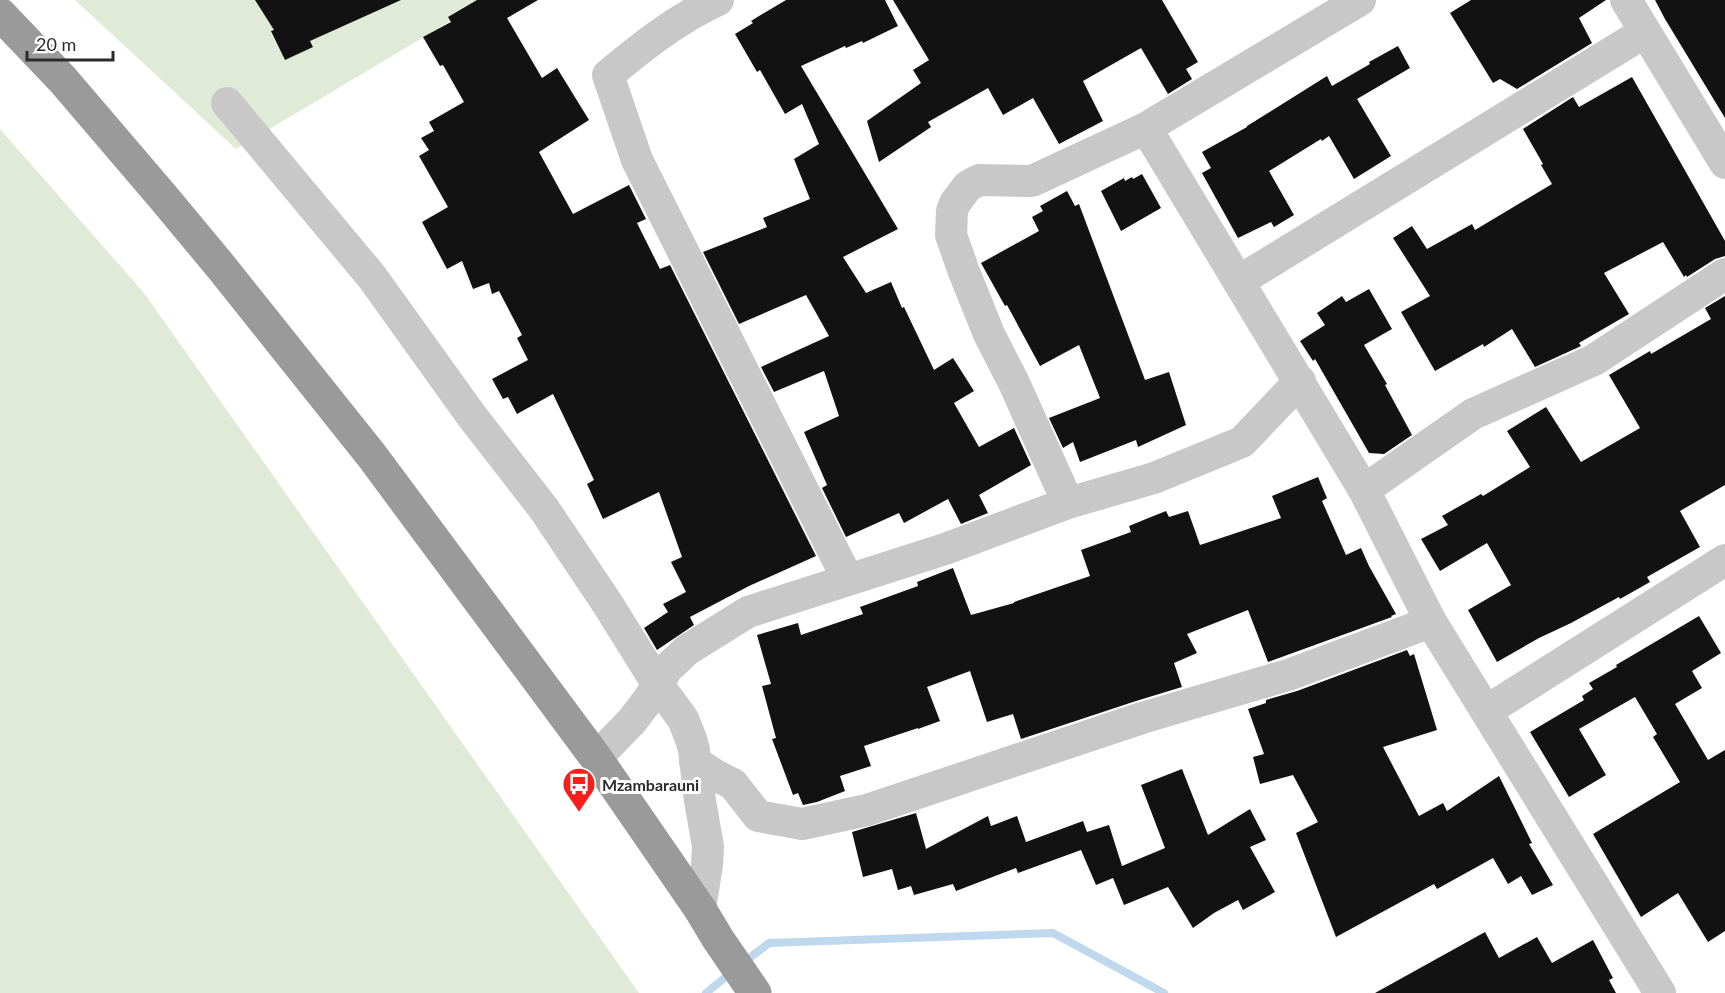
<svg xmlns="http://www.w3.org/2000/svg" width="1725" height="993" font-family="Lato,sans-serif">
<style>
.green{fill:#e0ebd7}
.lines{fill:none;stroke-linecap:round;stroke-linejoin:round}
.stream{stroke:#c0d8ed;stroke-width:8}
.building{fill:#121212}
.minor{stroke:#c8c8c8;stroke-width:32}
.trunk{stroke:#9a9a9a;stroke-width:33}
.labels{text-anchor:middle;dominant-baseline:central;stroke-width:6;stroke-linejoin:round;paint-order:stroke}
.poi-label{font-size:16px;font-weight:bold;fill:#2b2b2b;stroke:#fff;text-anchor:start}
</style>
<rect width="100%" height="100%" fill="#fff"/>
<path class="green" d="M75,0H486L236,149Z
M0,129L144,293L639,993H0Z"/>
<g class="lines">
<path class="stream" d="M743,963L769,943L1053,933L1164,993
M706,993L733,971"/>
</g>
<path class="building" d="M255,0H401L310,41L313,47L285,60L271,31L274,30Z
M477,0H538L507,18L542,78L557,68L589,120L539,152L573,214L629,185L646,219L637,223L660,269L670,265L816,556L749,586L690,617L694,625L657,650L644,628L668,612L663,604L686,592L671,562L682,557L659,492L603,519L587,484L594,480L553,394L517,414L508,397L503,399L492,379L528,360L517,338L522,335L499,291L492,294L489,283L473,289L462,261L447,269L422,222L448,207L419,156L429,150L421,138L434,131L429,122L464,102L443,65L440,66L423,37L451,22L448,17Z
M786,0H885L898,26L863,43L862,41L846,48L845,46L801,66L898,229L843,257L866,293L891,282L902,308L904,307L934,370L953,358L974,391L954,403L979,447L1014,428L1031,465L979,495L988,513L961,524L948,499L904,523L899,513L846,537L822,488L827,485L804,432L839,416L824,371L774,392L761,367L829,336L806,295L739,324L703,252L767,227L763,218L810,199L794,159L819,144L802,104L785,114L760,70L757,72L735,34L753,23L751,21L759,16Z
M893,0H1162L1198,62L1186,69L1192,79L1168,94L1141,48L1083,81L1103,121L1059,144L1033,98L1003,115L988,88L928,122L931,127L879,162L867,121L921,83L913,70L929,60Z
M1471,0H1606L1579,18L1592,43L1517,89L1500,79L1493,83L1450,13Z
M1655,0H1725V118L1665,19Z
M1398,46L1410,68L1357,99L1391,156L1354,179L1329,136L1322,141L1321,139L1269,171L1294,215L1274,227L1271,222L1238,238L1202,173L1211,168L1202,152L1247,127V126L1327,76L1332,86L1370,64L1369,62Z
M1632,77L1725,241V256L1715,259L1687,277L1686,275L1684,277L1663,242L1604,273L1629,314L1579,343L1581,346L1579,347L1535,367L1512,329L1484,347L1483,344L1435,371L1401,312L1430,296L1393,238L1412,226L1427,249L1472,224L1475,230L1552,184L1541,165L1543,164L1523,129L1573,97L1579,107Z
M1142,174L1161,208L1121,231L1101,191L1124,178L1125,181L1132,177L1133,179Z
M1067,191L1075,206L1079,204L1145,380L1169,372L1186,425L1138,447L1136,440L1080,462L1073,442L1063,448L1049,418L1100,398L1079,345L1040,366L1007,305L1005,306L981,263L1039,231L1032,217L1043,211L1040,206Z
M1369,289L1392,329L1364,345L1387,384L1385,385L1412,435L1384,454L1369,453L1315,359L1313,361L1300,341L1325,325L1317,313L1342,296L1346,302Z
M1725,296V485L1680,511L1700,547L1647,577L1650,582L1620,599L1619,597L1571,623L1539,638L1497,662L1468,610L1511,585L1487,543L1440,571L1421,539L1448,525L1442,516L1481,494L1483,496L1530,467L1507,431L1546,407L1581,462L1640,428L1609,375L1650,351L1651,354L1711,319L1705,308Z
M1318,477L1327,498L1322,501L1346,555L1361,548L1369,566L1396,614L1391,616L1392,617L1268,662L1248,610L1187,634L1197,653L1174,663L1182,687L1136,701L1021,739L1013,714L987,722L970,671L927,687L940,721L918,729V728L864,746L871,766L840,776L845,791L817,802L803,805L798,793L793,795L772,739L776,738L762,686L771,684L757,635L798,623L801,635L863,614L860,607L918,586L917,582L953,568L971,615L1014,603V602L1090,576L1081,550L1131,532L1129,526L1146,519L1166,511L1169,517L1188,511L1200,545L1281,518L1272,496Z
M1699,616L1721,653L1692,671L1702,688L1675,704L1708,760L1725,750V931L1708,942L1678,893L1641,917L1593,834L1680,782L1653,737L1657,734L1635,697L1579,729L1606,775L1569,797L1530,732L1584,700L1582,696L1593,689L1589,683L1617,667L1616,665Z
M1407,650L1410,656L1414,654L1437,730L1383,747L1419,816L1443,803L1447,811L1499,776L1532,843L1529,844L1553,885L1532,895L1521,876L1508,884L1493,858L1437,889L1434,884L1336,937L1296,833L1318,822L1293,775L1260,784L1253,757L1264,754L1248,709L1266,703V700L1297,691Z
M1182,769L1208,835L1250,809L1266,840L1250,847L1275,892L1243,910L1238,900L1214,913L1193,928L1168,887L1124,905L1113,878L1096,885L1081,850L1018,873L1016,868L956,891L953,884L914,895L911,886L898,890L892,869L863,877L852,832L916,813L926,849L988,816L991,826L1017,816L1026,842L1083,821L1087,832L1109,825L1122,866L1165,848L1141,785Z
M1485,932L1499,958L1537,937L1552,963L1593,940L1613,978L1609,980L1616,993H1375Z"/>
<g class="lines">
<path class="minor" d="M718,0C677,19 643,46 608,75L637,160L848,580
M1626,0L1725,163
M227,103L372,277L471,415L544,509L607,603L658,685L683,719L691,739L694,750L700,801L708,846L707,865L700,909
M1146,128L1364,490L1431,622L1660,993
M1239,281L1645,32
M1364,490L1473,414L1594,360L1725,274
M1068,503L1014,383L989,334L964,272L951,235L952,211L955,203L968,186L979,180L1032,181L1146,128L1360,0
M1488,710L1725,560
M596,758L632,721L648,700L667,669L687,650L748,612L945,549L1068,503L1154,478L1242,442L1300,381
M695,762L715,775L733,784L758,816L802,824L867,810L1142,718L1291,674L1431,622"/>
<path class="trunk" d="M0,14L63,80L163,197L222,268L372,456L596,758L700,909L718,939L755,993"/>
</g>
<defs>
<g id="bus-pin" transform="scale(1.725)"><path d="M0 17L-7.5 6A9.5 9.5 0 1 1 7.5 6Z" fill="#f5201b" stroke="#fff"/><path d="M-5-6H5V4H4V6H2V4H-2V6H-4V4H-5ZM-3.5-4V0h7V-4ZM-3.5 1.2v1.5H-2V1.2ZM2 1.2v1.5H3.5V1.2Z" fill="#fff"/></g>
</defs>
<g fill-rule="evenodd">
<use href="#bus-pin" x="579" y="784"/>
</g>
<g class="labels">
<g class="poi-label">
<text x="602" y="784">Mzambarauni</text>
</g>
</g>
<path d="M27 51v9h86v-9" fill="none" stroke="#2b2b2b" stroke-width="3"/>
<text x="36" y="51" font-size="18" fill="#2b2b2b" stroke="#ffffff" stroke-width="4.5" paint-order="stroke">20 m</text>
</svg>
